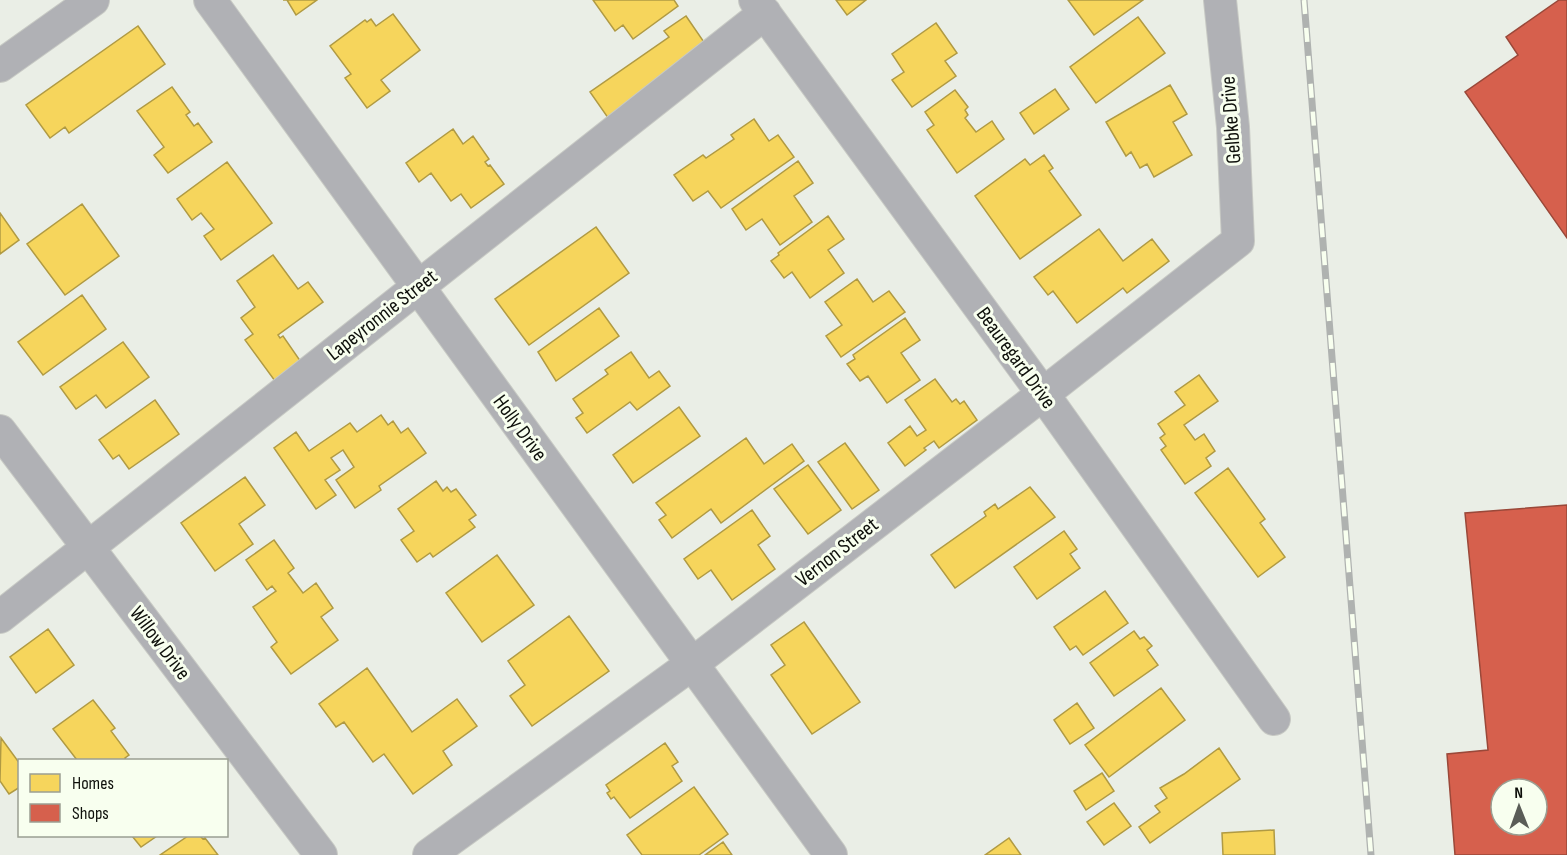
<svg xmlns="http://www.w3.org/2000/svg" width="1567" height="855" font-family="'Sofia Sans Condensed',sans-serif">
<style>
.homes{fill:#f6d55c;stroke:#b09a43;stroke-width:1.5}
.shops{fill:#d6604d;stroke:#9a4839;stroke-width:1.5;fill-rule:evenodd}
.lines{fill:none;stroke-linecap:round;stroke-linejoin:round}
.minor-casing{stroke:#c7c9c4;stroke-width:34}
.minor{stroke:#b0b1b5;stroke-width:32}
.rail-casing{stroke:#afb2b0;stroke-width:7}
.rail{stroke:#f8ffef;stroke-width:4.5;stroke-dasharray:14;stroke-linecap:butt}
.labels{text-anchor:middle;dominant-baseline:central;stroke-width:6;stroke-linejoin:round;paint-order:stroke}
.street-label{font-size:21px;fill:#0d0f0a;stroke:#f8ffef}
</style>
<rect width="100%" height="100%" fill="#eaeee6"/>
<path class="homes" d="M283,0H317L296,15L287,0Z
M593,0H674L678,6L633,39L623,25L615,31Z
M836,0H866L847,15Z
M1068,0H1143L1094,35Z
M393,14L420,50L381,80L390,91L367,108L345,78L351,74L330,46L365,20L367,22L371,19L376,26Z
M686,16L706,45L613,125L590,92L669,37L664,31Z
M1138,17L1165,53L1096,103L1070,67Z
M936,23L957,53L945,61L956,76L912,107L892,80L904,72L892,54Z
M138,26L165,64L69,133L65,127L50,138L26,105Z
M1170,85L1187,114L1173,122L1192,155L1154,177L1147,164L1140,168L1131,152L1126,156L1106,122Z
M172,87L190,112L186,115L194,126L198,123L212,142L168,173L154,155L164,147L137,111Z
M1055,89L1069,109L1034,134L1020,113Z
M955,90L968,107L965,110L968,115L965,118L976,132L992,121L1004,139L957,173L927,130L934,125L925,112Z
M754,119L769,141L778,135L794,157L721,208L708,191L693,201L674,175L703,155L706,158L734,139L731,135Z
M453,129L463,144L473,136L489,159L485,162L488,166L490,165L504,184L471,208L461,194L451,201L431,173L419,182L406,163Z
M1044,155L1053,168L1049,171L1081,215L1020,259L975,196L1025,159L1030,165Z
M798,161L813,183L794,196L812,222L780,245L762,219L746,230L732,209Z
M227,162L272,223L221,260L204,236L214,229L201,213L192,220L177,199Z
M82,204L119,256L65,295L27,244Z
M0,213L19,240L0,254Z
M828,216L844,239L828,250L844,273L810,298L792,272L784,278L771,261L779,255L778,253Z
M596,227L629,273L529,345L495,299Z
M1099,229L1123,261L1152,239L1169,261L1127,293L1123,288L1077,323L1053,291L1048,295L1034,277Z
M273,255L298,289L308,282L323,302L278,335L280,338L283,336L301,362L275,381L245,340L253,334L241,318L255,307L237,281Z
M857,279L873,302L889,291L905,312L841,357L826,336L842,325L825,302Z
M82,295L106,329L43,375L18,342Z
M599,308L619,336L556,381L538,352Z
M905,318L920,340L901,353L920,380L887,403L868,376L860,381L847,364L855,359L853,355Z
M123,342L149,377L106,408L96,395L76,409L60,387Z
M631,352L649,378L659,371L670,386L637,410L630,402L587,433L576,418L583,413L573,399L608,374L605,370Z
M1199,375L1218,401L1184,425L1195,440L1204,434L1215,451L1206,458L1211,466L1185,484L1161,450L1166,446L1160,438L1165,434L1158,424L1185,405L1175,392Z
M935,379L952,402L956,399L960,404L964,401L977,420L939,448L934,441L924,448L926,450L905,466L888,443L910,426L917,436L926,430L905,400Z
M155,400L179,434L129,469L119,455L113,459L99,440Z
M679,407L700,436L633,483L613,455Z
M381,415L388,425L393,421L401,433L408,428L426,453L379,486L381,490L355,508L336,480L354,467L343,450L331,458L340,470L325,480L336,495L316,509L274,448L296,432L309,451L350,423L357,432Z
M746,438L764,464L792,444L804,461L721,523L711,509L672,538L659,520L666,515L656,503Z
M845,443L879,490L852,509L818,462Z
M808,465L841,510L808,534L774,489Z
M1228,468L1265,519L1260,523L1285,557L1258,577L1195,493Z
M245,477L265,505L239,524L253,544L215,571L181,523Z
M436,481L443,491L447,487L451,492L456,489L476,515L469,520L475,527L433,557L430,553L417,562L401,540L414,531L398,509Z
M1030,487L1055,517L955,588L931,555L986,516L984,512L995,504L998,509Z
M752,510L770,536L758,545L775,569L732,600L711,570L698,579L684,559Z
M1064,531L1077,549L1070,554L1080,568L1037,599L1014,567Z
M274,540L294,568L288,573L303,593L316,583L333,608L321,617L338,640L291,674L271,647L277,642L253,607L276,591L272,586L267,590L246,560Z
M497,555L534,605L482,642L446,593Z
M1105,591L1128,623L1083,655L1076,646L1070,650L1054,627Z
M569,616L609,671L532,726L510,696L525,685L508,661Z
M804,622L860,702L812,734L771,675L785,665L771,645Z
M48,629L74,665L36,693L10,657Z
M1134,631L1140,639L1144,637L1152,646L1147,650L1158,665L1114,696L1090,663Z
M367,668L412,732L457,699L477,726L443,751L452,765L413,794L384,754L373,762L344,722L336,727L319,704Z
M1161,688L1185,720L1109,777L1085,745Z
M93,700L115,728L111,731L129,755L125,758L126,760H77L53,729Z
M1077,703L1094,728L1070,744L1054,720Z
M1,738L20,764V787L9,794L0,781Z
M665,743L678,762L672,766L682,781L630,818L614,797L611,799L607,793L610,791L606,785Z
M1219,748L1240,779L1150,843L1139,827L1160,812L1155,806L1167,798L1160,788L1184,774Z
M1102,773L1114,791L1086,810L1074,791Z
M694,787L728,834L699,855H642L627,835Z
M1114,803L1131,826L1104,845L1087,822Z
M1274,830L1275,855H1223L1222,833Z
M132,836H157L141,847Z
M188,836H200L203,839L205,838L218,855H160Z
M1009,838L1021,855H985Z
M723,842L732,855H705Z"/>
<path class="shops" d="M1559,0H1567V238L1465,92L1518,55L1506,37Z
M1567,505V855H1455L1447,754L1488,750L1465,513ZM1501,789H1537V825H1501Z"/>
<g class="lines">
<g class="minor-casing">
<path id="minor" d="M210,0L831,855
M755,0L1043,394L1274,719
M0,66L93,0
M0,431L321,855
M0,617L765,13
M429,855L692,664L1043,394L1238,241L1233,127L1220,0"/>
</g>
<use href="#minor" class="minor"/>
<g class="rail-casing">
<path id="rail" d="M1304,0L1371,855"/>
</g>
<use href="#rail" class="rail"/>
</g>
<g class="labels">
<g class="street-label">
<text transform="translate(1231 120) rotate(-94)">Gelbke Drive</text>
<text transform="translate(382 315) rotate(-38)">Lapeyronnie Street</text>
<text transform="translate(1016 358) rotate(54)">Beauregard Drive</text>
<text transform="translate(520 428) rotate(54)">Holly Drive</text>
<text transform="translate(837 552) rotate(-38)">Vernon Street</text>
<text transform="translate(160 643) rotate(53)">Willow Drive</text>
</g>
</g>
<rect x="18" y="759" width="210" height="78" fill="#f8ffef" stroke="#9a9f93" stroke-width="1.5"/>
<rect x="30" y="774" width="30" height="18" fill="#f6d55c" stroke="#9a9f93" stroke-width="1.5"/>
<text x="72" y="789" font-size="18" fill="#0d0f0a">Homes</text>
<rect x="30" y="804" width="30" height="18" fill="#d6604d" stroke="#9a9f93" stroke-width="1.5"/>
<text x="72" y="819" font-size="18" fill="#0d0f0a">Shops</text>
<g transform="translate(1519 807) rotate(359)"><circle r="28" fill="#f8ffef" stroke="#9a9f93" stroke-width="1.5"/>
<path d="M0-4.5L10 22L0 15L-10 22Z" fill="#5a5d57"/>
<text y="-9" font-size="16" font-weight="bold" text-anchor="middle" fill="#0d0f0a">N</text>
</g>
</svg>
